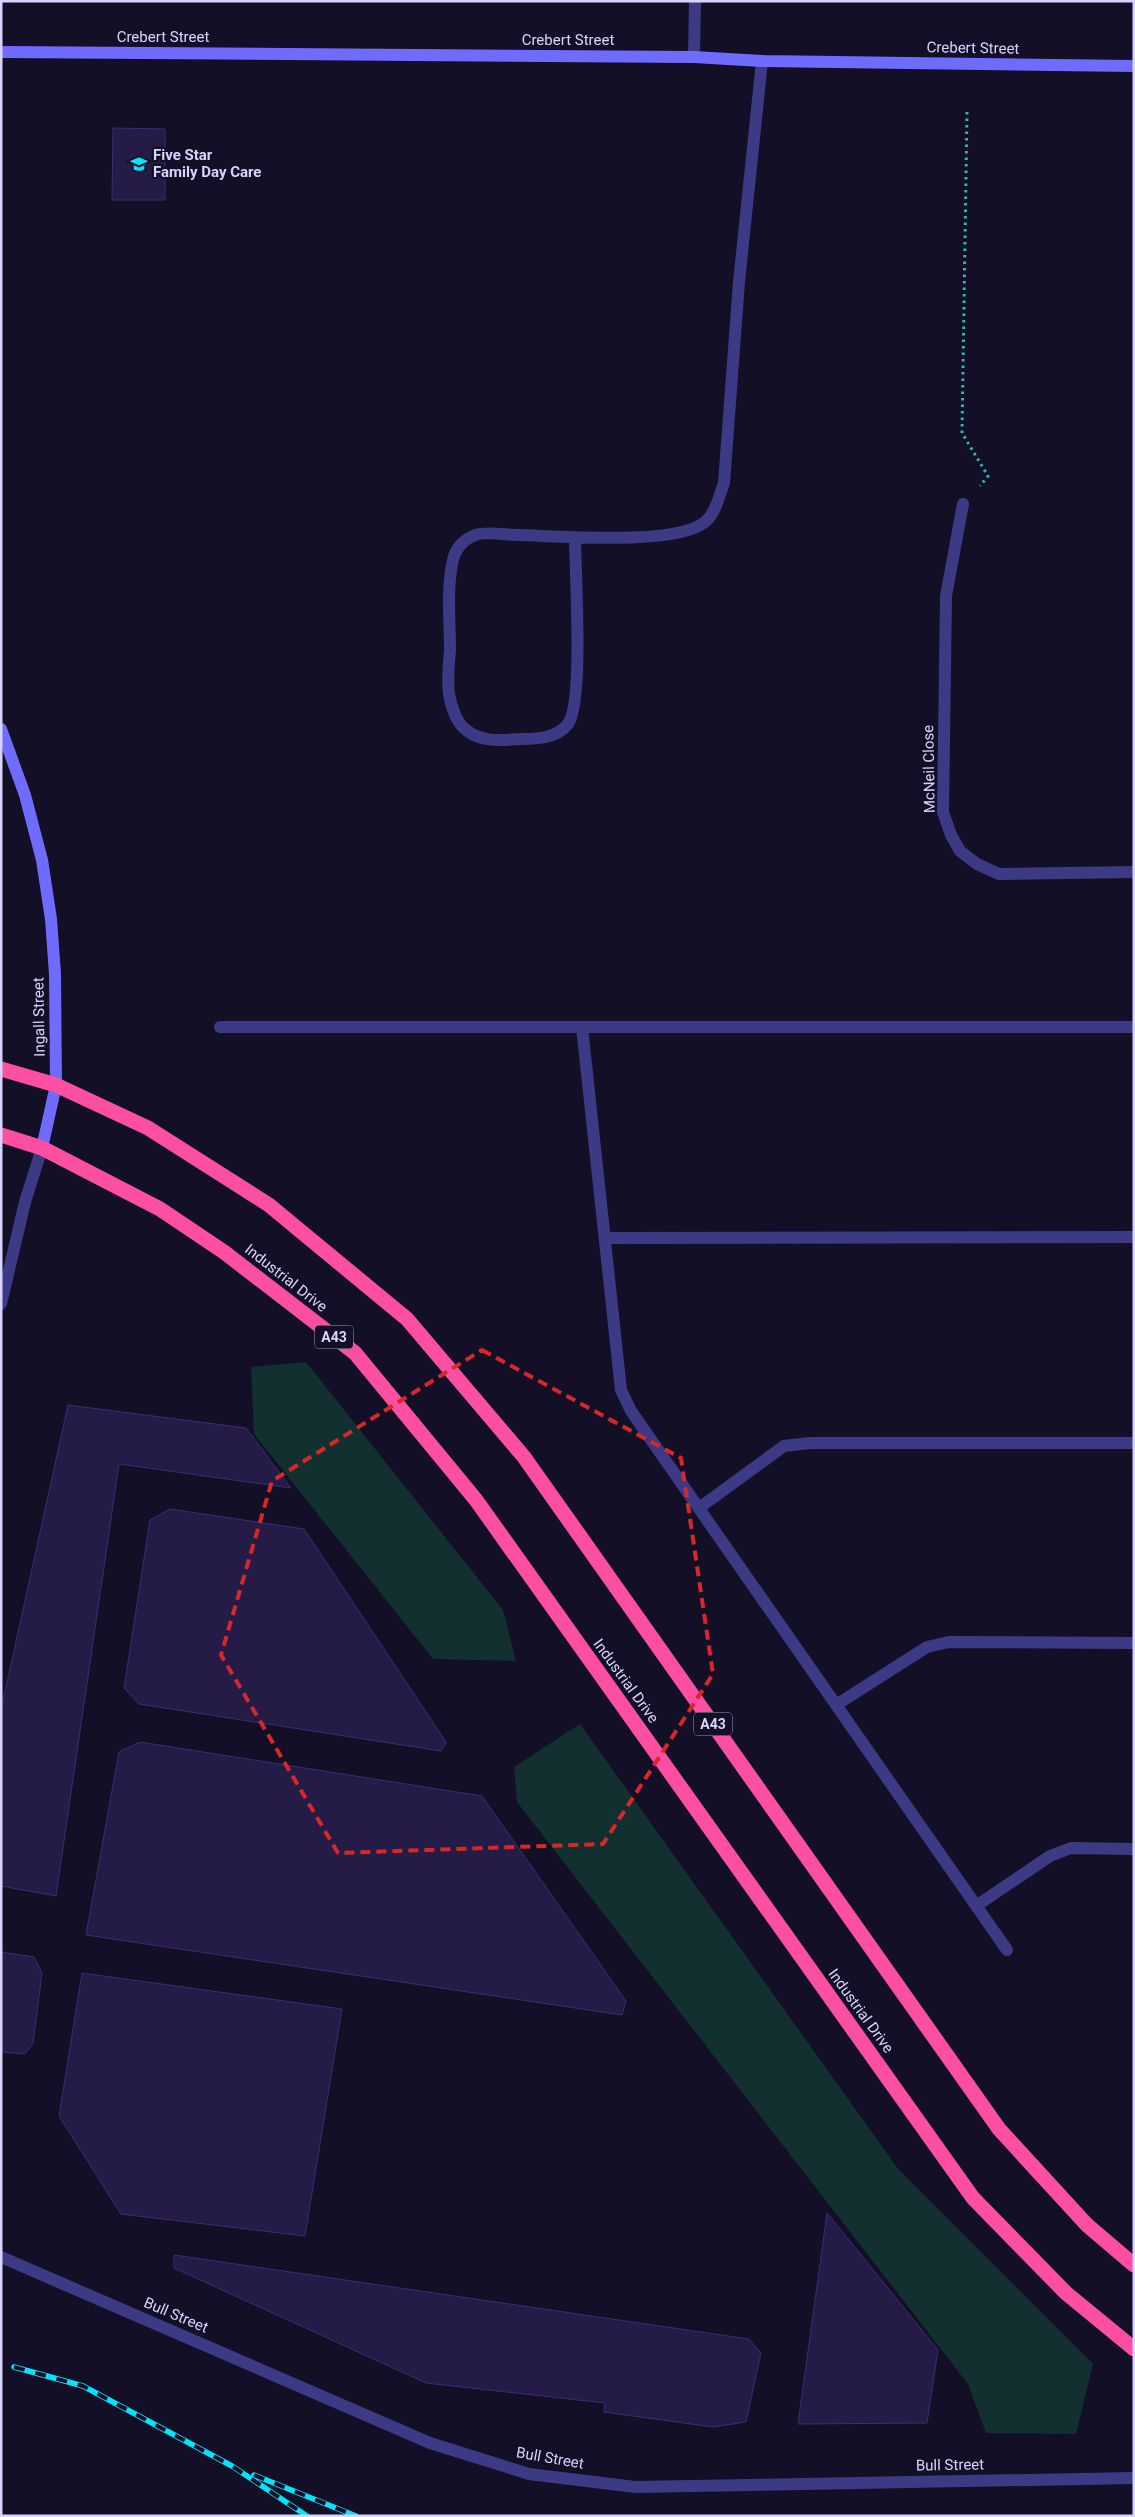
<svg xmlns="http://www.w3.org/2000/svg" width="1135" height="2517" font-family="Roboto,sans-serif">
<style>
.green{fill:#12302f}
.building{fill:#241b47;stroke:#3b2d73}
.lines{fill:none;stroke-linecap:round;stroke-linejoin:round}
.path{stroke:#2fb8b0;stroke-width:3;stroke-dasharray:2.5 4;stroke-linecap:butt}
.lane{stroke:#3d3a85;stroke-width:12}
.street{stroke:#3d3a85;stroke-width:12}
.secondary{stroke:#6f6bff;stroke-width:12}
.highway{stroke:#ff4fa3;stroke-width:15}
.rail-casing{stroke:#00e5ff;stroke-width:5.5}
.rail{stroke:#130f26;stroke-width:4;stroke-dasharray:11;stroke-linecap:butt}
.marked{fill:none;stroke:#d62828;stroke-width:4;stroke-dasharray:10 6;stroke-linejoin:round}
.labels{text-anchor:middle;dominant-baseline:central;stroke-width:4.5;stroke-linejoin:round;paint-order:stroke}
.shield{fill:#130f26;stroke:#9e99be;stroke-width:1}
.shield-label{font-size:14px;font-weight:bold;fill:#d9d4ff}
.street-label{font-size:15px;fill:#d9d4ff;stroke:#130f26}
.poi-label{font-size:15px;font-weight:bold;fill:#d9d4ff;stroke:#130f26;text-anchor:start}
</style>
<rect width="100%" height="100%" fill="#130f26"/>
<path class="green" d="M306,1362L503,1610L516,1661L433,1659L254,1434L251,1367Z
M580,1724L899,2170L1093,2364L1076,2434L986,2433L968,2384L517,1802L514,1767Z"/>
<path class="building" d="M113,128L165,129V200H112Z
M68,1405L246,1428L291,1488L119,1464L56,1896L1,1886V1710Z
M170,1509L304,1529L446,1742L441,1751L139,1704L124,1688L150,1520Z
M140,1742L482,1796L626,2001L622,2015L86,1935L119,1752Z
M1,1952L34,1957L42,1973L33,2043L25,2054L1,2052Z
M82,1973L342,2009L305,2236L121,2214L59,2116Z
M827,2213L938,2350L927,2423L798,2424Z
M174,2255L749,2339L761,2353L746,2422L713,2427L604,2412L605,2403L426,2383L174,2268Z"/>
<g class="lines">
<path class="path" d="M967,112L962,433L988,476L980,486"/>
<path class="lane" d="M575,537C575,570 584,703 568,724C557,738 538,739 521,739C503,740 480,743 465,729C456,722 451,705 449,694C447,680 449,664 450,650C450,620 446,585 454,556C458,545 465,539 475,535C487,531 506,535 519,535C558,536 676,546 705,522C716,513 719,496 724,483L739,282L762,61
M220,1027H1134
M582,1027L621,1390L631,1411L1007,1950
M605,1238L1134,1237
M699,1508L784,1446L810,1443H1134
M836,1705L927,1647L949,1642L1134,1643
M976,1906L1050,1856L1071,1848L1134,1849"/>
<path class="street" d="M694,57L695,1
M963,504L946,596L943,812L951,835L960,851L977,864L999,874L1134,872
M1,1304L25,1202L42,1148
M1,2257L430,2443L529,2474L635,2487L1134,2478"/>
<path class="secondary" d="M1,52L694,57L762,61L1134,66
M1,729L25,795L42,860L51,919L55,974L56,1085L42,1148"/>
<path class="highway" d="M1,1069L56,1085L148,1128L269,1205L407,1319L524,1457L999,2129L1087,2225L1134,2265
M1,1135L42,1148L160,1209L224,1252L355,1353L476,1500L973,2198L1066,2293L1134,2349"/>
<g class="rail-casing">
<path id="rail" d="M14,2367L83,2386L232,2466L307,2516
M254,2475L356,2516"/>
</g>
<use href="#rail" class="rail"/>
</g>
<path class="marked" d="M482,1350L681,1458L713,1674L603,1844L338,1853L221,1655L272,1481Z"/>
<defs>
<g id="school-bare" transform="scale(1.35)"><path d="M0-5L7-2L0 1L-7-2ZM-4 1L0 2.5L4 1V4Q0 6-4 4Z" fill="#00e5ff" stroke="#130f26" stroke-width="2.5" paint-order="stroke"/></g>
</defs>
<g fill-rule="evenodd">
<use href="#school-bare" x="139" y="164"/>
</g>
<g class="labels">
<g class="shield">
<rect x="315" y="1325.5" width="38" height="23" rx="4"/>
<rect x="694" y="1712.5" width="38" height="23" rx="4"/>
</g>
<g class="shield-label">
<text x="334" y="1337">A43</text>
<text x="713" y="1724">A43</text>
</g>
<g class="street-label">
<text x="163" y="37">Crebert Street</text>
<text x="568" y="40">Crebert Street</text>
<text transform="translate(973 48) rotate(1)">Crebert Street</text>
<text transform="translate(929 769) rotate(-91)">McNeil Close</text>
<text transform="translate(39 1017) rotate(-91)">Ingall Street</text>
<text transform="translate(286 1278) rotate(38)">Industrial Drive</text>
<text transform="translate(626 1681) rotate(54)">Industrial Drive</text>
<text transform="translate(861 2011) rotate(54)">Industrial Drive</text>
<text transform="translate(176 2315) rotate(23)">Bull Street</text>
<text transform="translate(550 2458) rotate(10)">Bull Street</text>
<text transform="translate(950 2465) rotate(-1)">Bull Street</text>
</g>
<g class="poi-label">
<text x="153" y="155">Five Star<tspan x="153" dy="17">Family Day Care</tspan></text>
</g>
</g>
<rect width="1135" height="2517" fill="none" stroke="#d9d4ff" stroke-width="5"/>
</svg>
